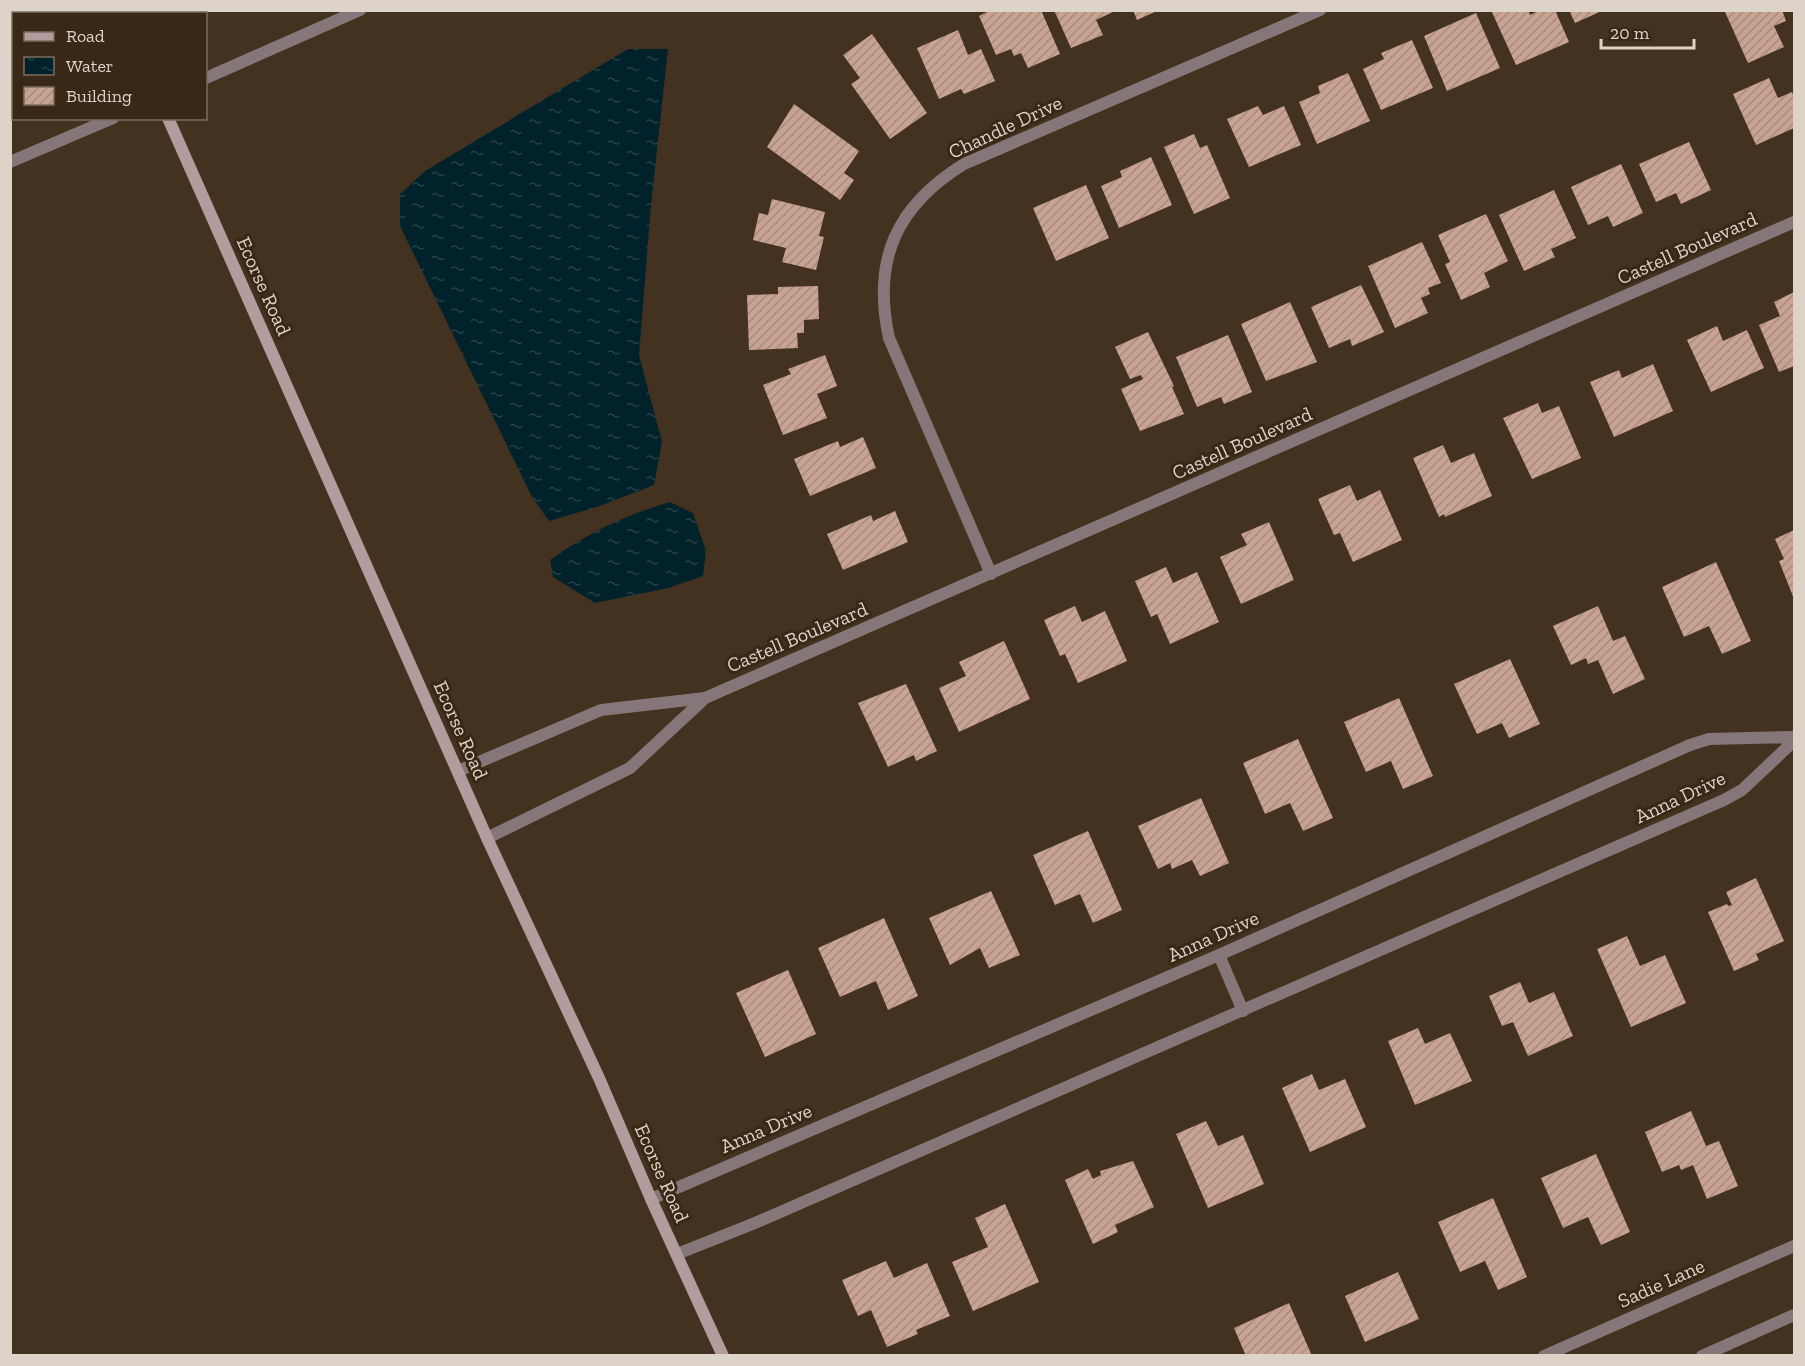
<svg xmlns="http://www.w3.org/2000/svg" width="1805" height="1366" font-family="'Zilla Slab',serif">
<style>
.water{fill:url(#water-ripples)}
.building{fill:url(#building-hatch)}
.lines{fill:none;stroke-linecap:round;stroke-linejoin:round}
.service{stroke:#857779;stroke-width:12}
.minor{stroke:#857779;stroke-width:12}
.secondary{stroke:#b29c9e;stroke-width:12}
.labels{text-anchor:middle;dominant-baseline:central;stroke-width:6;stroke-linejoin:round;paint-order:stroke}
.street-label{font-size:20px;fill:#ded3c8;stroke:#392815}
</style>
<defs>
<pattern id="water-ripples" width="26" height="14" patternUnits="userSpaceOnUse" patternTransform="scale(1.5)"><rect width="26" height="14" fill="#01222b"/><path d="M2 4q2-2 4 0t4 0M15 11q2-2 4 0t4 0" fill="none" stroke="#264148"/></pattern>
<pattern id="building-hatch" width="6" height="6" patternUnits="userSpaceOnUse" patternTransform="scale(1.5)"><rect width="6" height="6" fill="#c9a392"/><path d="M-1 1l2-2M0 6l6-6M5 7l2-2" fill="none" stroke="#a88a7c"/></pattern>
</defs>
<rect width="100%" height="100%" fill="#43321f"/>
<path class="water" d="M628,49H668L651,205L639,355L662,442L654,485L597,507L549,521L532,497L400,226V194L425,171Z
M670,502L693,513L706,551L703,576L668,588L595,603L553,577L550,560C587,533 626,515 670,502Z"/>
<path class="building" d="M991,10H1041L1060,54L1028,68L1021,53L1014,56L1011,49L996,55L979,16Z
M1054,10H1117L1096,20L1103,35L1071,48Z
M1133,10H1159L1137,20Z
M1491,10H1528L1530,15L1540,10H1555L1569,42L1516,65Z
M1569,10H1604L1575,23Z
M1728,10H1782L1786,21L1774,26L1784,47L1748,63L1725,12Z
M1476,13L1500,68L1447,91L1424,36Z
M958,30L968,55L981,49L995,81L964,94L961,89L939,99L917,48Z
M872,34L927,113L890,139L851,84L860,78L843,55Z
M1412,40L1433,88L1381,110L1363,69L1384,59L1381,53Z
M1348,73L1370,121L1317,144L1299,102L1320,93L1318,86Z
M1769,78L1778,98L1792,92L1794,98V128L1756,145L1733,94Z
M794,104L859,151L844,173L854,180L840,200L767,147Z
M1258,106L1263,115L1284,106L1301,145L1249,167L1227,119Z
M1194,134L1200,148L1207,145L1230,198L1194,214L1164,147Z
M1689,142L1711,190L1681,204L1676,193L1656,202L1639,164Z
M1151,157L1172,205L1119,228L1101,186L1122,177L1120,171Z
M1621,164L1643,213L1613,227L1608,216L1588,225L1571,187Z
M1086,185L1109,238L1056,261L1033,208Z
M1554,190L1576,238L1551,249L1555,257L1524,271L1499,215Z
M772,199L825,212L819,236L824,237L816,270L782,262L786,248L753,240L759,213L768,215Z
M1486,214L1508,261L1484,273L1490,287L1461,300L1445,264L1450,262L1438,235Z
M1422,242L1441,283L1428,288L1430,294L1421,298L1428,313L1395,328L1368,266Z
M1361,285L1384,332L1352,346L1350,339L1329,348L1311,307Z
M818,286L819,319L804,320V333H797L798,348L749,350L747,295L778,294V287Z
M1794,292V366L1779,372L1759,325L1780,316L1774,302Z
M1290,302L1317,362L1266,381L1241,324Z
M1717,326L1723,341L1747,330L1764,368L1711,392L1687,340Z
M1148,332L1174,386L1172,387L1184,414L1140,431L1121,389L1143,379L1141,375L1130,379L1115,347Z
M1228,335L1252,392L1224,404L1221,397L1197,407L1176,357Z
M825,355L837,386L817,394L827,418L783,435L763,385L791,374L788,369Z
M1653,364L1673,411L1614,437L1590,382L1619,370L1622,378Z
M1538,403L1542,413L1559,406L1581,458L1532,479L1503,418Z
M863,437L876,468L810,496L794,459L838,441L840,447Z
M1443,445L1451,463L1474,453L1492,496L1445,517L1444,514L1439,517L1413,458Z
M1350,485L1357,501L1380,490L1402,540L1353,562L1340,533L1334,535L1318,499Z
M895,511L908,542L843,570L827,534L871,515L873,521Z
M1269,522L1294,580L1241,604L1220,557L1247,545L1241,534Z
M1794,530V599L1779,561L1784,559L1775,539Z
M1716,562L1751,641L1722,654L1709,626L1684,637L1662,587Z
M1166,567L1173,583L1197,572L1219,622L1170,644L1157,614L1151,617L1135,581Z
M1075,606L1082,622L1105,611L1127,661L1078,683L1065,654L1060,656L1044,620Z
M1598,606L1613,641L1625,636L1645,679L1613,694L1598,660L1588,664L1586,658L1571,665L1553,626Z
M1004,641L1030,699L959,732L939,688L966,676L959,662Z
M1510,659L1540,724L1509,738L1502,723L1477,734L1454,684Z
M906,684L937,751L916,761L914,755L888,767L858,703Z
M1399,698L1433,776L1403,789L1391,761L1366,772L1344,722Z
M1298,739L1333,818L1303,831L1290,803L1265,814L1243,763Z
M1201,798L1229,863L1200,876L1192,860L1172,869L1170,863L1158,869L1138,826Z
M1088,831L1122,910L1093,923L1080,894L1055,905L1033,855Z
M1756,878L1784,941L1756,954L1759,960L1734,971L1708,912L1727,904L1728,906L1732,905L1726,892Z
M991,891L1020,955L989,968L980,948L950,965L929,918Z
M884,918L918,996L888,1010L876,981L840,997L818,948Z
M1627,936L1640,966L1665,955L1686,1003L1631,1027L1597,949Z
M788,970L816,1034L765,1057L736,993Z
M1520,982L1529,1003L1554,992L1573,1036L1528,1056L1513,1022L1502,1026L1489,996Z
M1418,1028L1425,1044L1450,1033L1472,1081L1415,1105L1388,1041Z
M1312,1074L1319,1090L1345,1079L1366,1127L1310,1152L1282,1088Z
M1691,1111L1706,1146L1719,1141L1738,1186L1707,1199L1693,1165L1681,1170L1679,1165L1662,1172L1645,1132Z
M1206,1121L1218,1146L1243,1135L1264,1184L1208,1208L1176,1134Z
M1596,1154L1630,1232L1601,1245L1588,1217L1563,1228L1541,1178Z
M1133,1161L1154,1207L1115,1225L1118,1232L1093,1244L1065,1180L1088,1169L1093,1179L1101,1175L1100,1171Z
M1493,1198L1527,1277L1498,1290L1485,1261L1460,1272L1438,1222Z
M1005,1204L1039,1282L973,1311L952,1262L988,1247L975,1218Z
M886,1261L894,1278L927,1263L950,1316L916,1330L918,1334L887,1347L871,1310L858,1316L842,1280Z
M1398,1272L1419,1319L1365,1342L1345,1296Z
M1289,1303L1312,1356H1246L1234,1328Z"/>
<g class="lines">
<path class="service" d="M1219,955L1243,1011"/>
<path class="minor" d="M206,78L360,10
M10,162L113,118
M991,574L889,338C872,260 896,206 964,164L1320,10
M458,771L601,710L705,698L1794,222
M487,838L630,768L705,698
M651,1199L1219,955L1690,745L1709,739L1794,737
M677,1254L755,1223L1724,800L1742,790L1794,741
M1544,1356L1794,1246
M1702,1356L1794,1315"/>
<path class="secondary" d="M120,10L121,14
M168,118L487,838L599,1078L651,1199L723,1356"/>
</g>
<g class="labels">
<g class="street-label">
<text transform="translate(1005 127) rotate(-25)">Chandle Drive</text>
<text transform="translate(1687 248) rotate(-24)">Castell Boulevard</text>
<text transform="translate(264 286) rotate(66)">Ecorse Road</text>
<text transform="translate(1242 443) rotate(-24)">Castell Boulevard</text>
<text transform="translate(797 637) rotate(-23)">Castell Boulevard</text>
<text transform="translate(461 730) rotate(66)">Ecorse Road</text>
<text transform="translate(1680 797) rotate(-25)">Anna Drive</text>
<text transform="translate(1213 936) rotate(-24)">Anna Drive</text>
<text transform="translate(766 1128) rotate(-23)">Anna Drive</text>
<text transform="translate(662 1173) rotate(66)">Ecorse Road</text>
<text transform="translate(1661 1283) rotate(-24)">Sadie Lane</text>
</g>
</g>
<rect width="1805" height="1366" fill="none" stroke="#ded3c8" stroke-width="24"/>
<rect x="12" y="12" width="195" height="108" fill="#392815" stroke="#7b6c5d" stroke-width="1.5"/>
<rect x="24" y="32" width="30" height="9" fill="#b29c9e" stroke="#7b6c5d" stroke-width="1.5"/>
<text x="66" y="42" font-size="18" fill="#ded3c8">Road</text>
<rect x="24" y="57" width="30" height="18" fill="url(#water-ripples)" stroke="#7b6c5d" stroke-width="1.5"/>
<text x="66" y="72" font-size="18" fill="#ded3c8">Water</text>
<rect x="24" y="87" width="30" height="18" fill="url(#building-hatch)" stroke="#7b6c5d" stroke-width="1.5"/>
<text x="66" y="102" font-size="18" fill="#ded3c8">Building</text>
<path d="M1601 39v9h93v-9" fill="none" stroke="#ded3c8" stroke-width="3"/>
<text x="1610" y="39" font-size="18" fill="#ded3c8" stroke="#392815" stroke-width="4.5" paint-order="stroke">20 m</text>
</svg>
